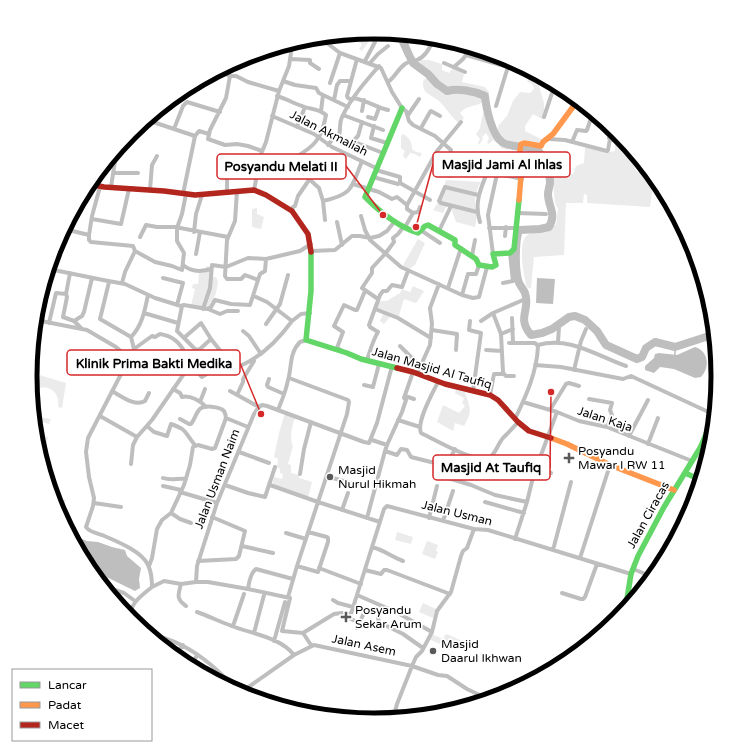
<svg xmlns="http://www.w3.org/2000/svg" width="749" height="753" font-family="'Varela Round',sans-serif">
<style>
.green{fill:#ebebeb}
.water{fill:#bebebe}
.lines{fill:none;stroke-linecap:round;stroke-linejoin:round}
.stream{stroke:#bebebe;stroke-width:1.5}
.river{stroke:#bebebe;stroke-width:8}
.street{stroke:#bebebe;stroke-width:4}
.fast{stroke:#63d668;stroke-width:5.5}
.slow{stroke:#ff974d;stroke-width:5.5}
.jam{stroke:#b3261e;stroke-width:5.5}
.poi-dot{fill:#595959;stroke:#fff;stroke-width:1.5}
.labels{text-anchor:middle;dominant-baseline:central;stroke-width:3.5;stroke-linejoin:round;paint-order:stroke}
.street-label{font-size:12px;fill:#000;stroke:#fff}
.poi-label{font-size:12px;fill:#000;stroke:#fff;text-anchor:start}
.rim{fill:none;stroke:#000;stroke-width:5}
.leader{fill:none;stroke:#d62828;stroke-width:1.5}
.callout-dot{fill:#d62828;stroke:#fff;stroke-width:1.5}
.callout{fill:#fff;stroke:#d62828;stroke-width:1.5}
.callout-label{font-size:13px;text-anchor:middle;font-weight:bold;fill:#000}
</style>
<rect width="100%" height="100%" fill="#fff"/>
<path class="green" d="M363,33V34L370,40L362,51L359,49L362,44L343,35Z
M422,60H429L442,64V70L449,73L453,68L464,74L462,82L485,87L489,92V94L487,97C477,86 460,92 448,89C439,87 436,77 429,72C426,69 422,68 419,65V62Z
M529,78L537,79L544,103V111L542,119L533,114L525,126V131L543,140L541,148L523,140L517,143L503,139L500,135L498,130V126L507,116L513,101L520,92L530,93L534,89L533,85L527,81Z
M425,79H428C434,83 435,90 442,92C453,96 480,88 484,102C474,107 467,105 460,113L464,118L459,123C451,117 447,109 440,102C436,98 431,96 427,93C423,90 423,85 423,81Z
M486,112C491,126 492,142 509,146L508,150L501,148L499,144L493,140L489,144L487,143L489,138L486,133L482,137L483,139L479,145L478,143L480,139L476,134L480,128L483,113Z
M403,134C409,137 412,142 412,149L416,152L422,153L420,157L415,154L410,153L406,159L403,156L405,151L401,148V136Z
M615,143L633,151L636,154L634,167L637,172H650L660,184L653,186L650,207L587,203V195L584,194L583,203H566L564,255L534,257L531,288H529L527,287C524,277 516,240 529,234C535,232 544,232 551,230L556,224L558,209L555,203L553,183L549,165V162C558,158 558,167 560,174H573L576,166L584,163L585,147L611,152L615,151Z
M446,180L481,182C469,202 480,209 475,227L456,222L451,208L446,207L443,213L433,210L439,201Z
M257,208V214L264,217L261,229L252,227V209Z
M418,239L425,243L415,265L409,269L403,265Z
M206,266L212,267V276L217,278V280L218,281C217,291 215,302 206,308L191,305L195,289L192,288L193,284H198L199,273H205Z
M413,286L424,291L417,302L415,303L404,299L398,319L390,317L384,324L380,321L383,314L375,310L379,301H387L400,293L402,289L410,292Z
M36,374L66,383L62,408L58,407C61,390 43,380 32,394L30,380H33Z
M456,390L465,392C470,409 473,410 464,426L455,423L453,431L437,422L443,405L459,413L465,406L462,403L464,398L455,393Z
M34,413L39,417L51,419L49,424L34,420Z
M285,413L295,418C292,426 289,438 293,446L288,464L291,465V473L299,475V478L312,482L308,498L272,486L274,477L282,479L283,474L280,473V469L277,467L278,459L274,457L279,433Z
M36,434L48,437L42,461L37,443Z
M53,497L66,500L63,510L56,508Z
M397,532L413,537L411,544L395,540Z
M427,541L438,545L436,551L438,552L435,559L422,554Z
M423,603L436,609L433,618L419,612Z
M432,634L443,639L445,635L447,634L464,642L469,641L467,648L453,643L449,648L429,639Z"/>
<path class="water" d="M537,278L555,279L553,304L536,303Z
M695,347C709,351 710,368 701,377L695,378L674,369L660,367L654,373L645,370V366L654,358L655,354L659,353L677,355Z
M73,533L77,537L87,541L98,542L112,547L125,550L127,556L141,568L139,579L140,588L135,591L90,569L70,534Z"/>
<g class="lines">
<path class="stream" d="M675,355V347"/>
<path class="river" d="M400,35L409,55L413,63L428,74L437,84L447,91C459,88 474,91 485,96C486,108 492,135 502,142C507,146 516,146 523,147C528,148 536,148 540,153C545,157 550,176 550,182C550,186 548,190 548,194C548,207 557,213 549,227L540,229L519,230C515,241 515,268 518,280C519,285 523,288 525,293C531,310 516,317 531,335L542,333L552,329L569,317L575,316L585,320L597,331L606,345L637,359L642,357L646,348L655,342L675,347L715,334"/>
<path class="street" d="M319,37L340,53L381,68L392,92L402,108L406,111L409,121L413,125L435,136L451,150L450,155L460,161L469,164C479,150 485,153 500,156C506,157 512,158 518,162
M450,41L457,43
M294,43L303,40
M466,55L508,67L557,85
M466,55V46
M489,55L490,53
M290,59L310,60V63L319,69
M365,61L375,42L370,32
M370,63L378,54L388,46
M444,63L465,72
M454,67L463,59L466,55
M223,69L224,73L230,76H236L248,82L279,91
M230,76L226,98L210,130L208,139L225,145L237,144L248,146L262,151
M283,81L295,85L316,88L319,93L348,107
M388,82C395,77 398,69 405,64C409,61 413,61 417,60C425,57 431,46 434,38
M330,83L340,53
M277,96C287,99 293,103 302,106C311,110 318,108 326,115C323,130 320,140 308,149C304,152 300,154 297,157L308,178L319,188L323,201L325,220
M353,98C366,100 376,107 388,110
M334,100L337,85L340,81H350
M352,100L348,98L347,96L357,59
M496,106L510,60
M321,111L323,95
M362,111L364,100
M343,115L383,130
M408,115L419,99
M272,116L314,134L332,147L376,168
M368,117L375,119L379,108
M544,117L555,84
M148,119L153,122L195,136L183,194
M374,126L371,138L387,143
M297,127L305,107
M421,128L430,112L431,111L440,116
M174,129L183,106L187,102L220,112
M195,136L199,131L209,134
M338,137L350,144L358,136L362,122
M609,138L632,149
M549,139L565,140L607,151L608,150L612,128
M352,141L383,153
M572,142L577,130L586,131L587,130L593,112
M328,145L334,137H338C342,130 338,125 342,117C351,98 365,82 379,66
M498,155L494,173L522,179
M469,164L487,173C480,190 474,204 480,222
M227,169V192
M376,170L400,177V183
M114,173H138
M450,176L457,159
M373,177L398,184L400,183L430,200
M353,184L379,192L392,199L397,197L407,205
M111,187L115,161L119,150
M150,190L152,165L157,156
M254,190L256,180L259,159L266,142L279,91L289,66L291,53V44
M237,191L235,221L227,240L225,276L227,279H241L245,275L258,280
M323,201C353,194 351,189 362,161
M292,211L293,207L295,206L298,196L309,180
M477,212L441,203L439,201L445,187L478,195
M413,213L407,209V205L437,151L461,122
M413,213L418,212L420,207
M517,213L546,214
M361,216L365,230L370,240L401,267L462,295L473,298L479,297L487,267
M92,219L121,224L129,189
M337,222L342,245
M405,227L413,213
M489,228H516
M64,229L89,235L92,216L100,187
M422,231L440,243
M439,231L451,206
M194,232L196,214L202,195
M89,235V240L91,242L133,246L135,251L125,272L122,283
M505,236L506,227
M140,237L146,225L157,227H175L228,237
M135,251L155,262L172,266L182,270L184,253L177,241V228L182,214L186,194
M311,251L335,250L352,236H360L370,238L379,236L387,231L395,221
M54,253L58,251L65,230
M196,254L200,232
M493,254L488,215L497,174
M472,256L475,240
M183,265C191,272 201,272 211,269
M49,269L103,280L125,284L155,298L181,306L184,305L207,309L211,307L215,300L231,304L250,305L260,274L265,271L266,259
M70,273L66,294L67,297L63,317L74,321L81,328
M163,278L183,283L177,305
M109,282L100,319L131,337L134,349L88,438L86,452L89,477L94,498L93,506L86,527C89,532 96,533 102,535C116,541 142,551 148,565C151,571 152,580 152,587C141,596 128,604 131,620
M503,283L513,281L510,253
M448,288L461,248
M462,295L468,274H476L479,265
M254,296L267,302L292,321L301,314L310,313
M378,299L362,288L372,273V268L385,254L394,242L393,238L398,234L404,226
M182,306L177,331L196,350L200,349L211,339
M203,309L210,288L212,265L226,267L248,258L266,259L300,251L311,244
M208,309L220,314L227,311H238
M375,309L398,318L431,338
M144,313L178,323
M512,318L513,343
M36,320L87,330L116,347L129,358
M74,321L82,316L84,312L92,278
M470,321L469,330L481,333L473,391
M481,321L493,313L523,300
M49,323L56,293L66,294
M266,324L280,304L288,275
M432,330L457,334L456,350
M243,331L249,336L261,354
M501,334L513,329
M131,337C142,326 145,310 148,295
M185,337L201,323L211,339L234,368
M558,342L559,327
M509,343H535L538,346C537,372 526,396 515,419
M538,345C570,336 597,356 626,366
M400,346L421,367
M134,349L152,336L155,337L160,334C171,336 177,340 183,349L180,355L202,377C206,375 209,372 213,371C219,370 226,371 232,369C257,361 276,343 292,321
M341,350L337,348L343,332L334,326L344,305L355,310H357L365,291
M486,350L502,351
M367,360C370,351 373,340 378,332L370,327L369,325L380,295L383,291H387L392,285L402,287L408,271
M535,365L561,367L623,379L631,376L715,415
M574,370L581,341L586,329
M503,373L506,376H514
M417,374L430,345L432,324L430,308L439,284
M269,379L267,385L268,387L284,394
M438,382C433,392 416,422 421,433C437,441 472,461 488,459C496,454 497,445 503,438C508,433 513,428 518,422
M364,385L373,387L379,364
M173,389L180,393L182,397C190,395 201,401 206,407
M112,391C121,396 135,407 145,401L149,393
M230,391L259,407
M237,395L243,382V379L254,361
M490,395L494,374H502L503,372L501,334L493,313
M405,396L414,399
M589,399L612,403L610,410L612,415L607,427
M200,402L205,389
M523,402L557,412
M278,410C282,400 286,391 288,380C292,367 289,353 300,342L306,340
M550,410L566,384L569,383L579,386
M100,416L137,437
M180,419L189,424H191C195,419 196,413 199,410C203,404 220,407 224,411C225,413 226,416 226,418
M398,420L420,427
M147,426L154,432L167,436L171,424C188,430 184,432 195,445
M629,436L648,400
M372,440L387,445L385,451L397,455L401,449L407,450L411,457L447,466
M648,444L658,418
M387,445L402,412L406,400L404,398L413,372
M700,448L710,453
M455,449C451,457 443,469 448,478L471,485L495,495L527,502
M239,452L269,463
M131,464L133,445L137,437L152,420L190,365
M539,470L541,455L557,412L579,421L607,427L692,461
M300,474L304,449L311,422
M163,478C171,481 178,478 186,479
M333,478L357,485
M225,485L248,493L265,497L275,467
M270,485L318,502L380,522
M163,486L181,490
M180,492L217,503
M485,502L524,513
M94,503L121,507
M342,510L348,493
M171,513L180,519L191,523
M367,518L385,451
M429,518L437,486
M443,521L453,491
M286,533L306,539
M515,539L527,502L534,473L542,470L551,473
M242,546L273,553
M372,547C384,550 392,557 403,561
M553,550L571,482
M580,558L610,465
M198,561L236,559L239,556L245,531L212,517
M149,566L152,558L157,529L162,520L171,513L184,485L190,465L193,447L198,445L212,449L215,448L226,418L248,427
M297,566L318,572L328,542V538L327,537L308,532
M319,568L361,584
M633,569L653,577
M365,570L381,574L384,570H387L450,594
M196,582L197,566L217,503L254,414L259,407L262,405L267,406L364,442L369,443L377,423L392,366
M181,584C178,595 176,599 186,606
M106,587L124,593L135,601
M152,587L164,581L181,584L196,582H208L248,589C249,583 250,573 256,569L293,579
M248,589L290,598L282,631L303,633
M562,593L581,599H583L585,597L597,564
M357,595L396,612L432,632
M288,597L297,566L347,414L349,402L348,400L289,378
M333,600L338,603L353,607
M382,606L378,618L379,622L403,634L423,648
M197,612C209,616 220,622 232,626C252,634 280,637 294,655
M133,622C141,626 148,631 155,634C164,639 173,640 181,645C200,654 224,674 236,691
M360,623L351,619L350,617L384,509L387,506L474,529L488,530L631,574
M233,626L244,594
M357,628L363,615
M254,633L264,595
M274,641L285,602
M311,645L303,633L334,614L341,613L351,614
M174,656L183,645
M191,667L197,655
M240,693L294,655L314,645L412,666L438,675L447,676L467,689L490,700
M393,719L397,704L412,666L416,657L422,651L432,632L437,611L451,592L461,556L463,551L467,548L474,529"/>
<path class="fast" d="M402,108L365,197C379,211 399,227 418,233L425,226L428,225L455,240V245L476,259L479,265L492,267L496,265L493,254L510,253L514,249L519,200
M311,252V291L306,340L347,353L361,359L397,368
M685,473L701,480
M625,611L631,574L638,556L664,507L700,448L715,414"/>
<path class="slow" d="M519,200L521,176L518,162L521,144L524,143L541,146L543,142L553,134L578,100
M551,438L567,444L610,465L674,490"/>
<path class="jam" d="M89,184L104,187L164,191L195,195L254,190L266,195L292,211L308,234L311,252
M397,368L413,372L445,384L490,395L498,400L518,422L529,431L551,438"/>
</g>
<g class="poi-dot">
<path d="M567 452h4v4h4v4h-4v4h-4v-4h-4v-4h4z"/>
<circle cx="330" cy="477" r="4"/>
<path d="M344 611h4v4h4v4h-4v4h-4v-4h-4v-4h4z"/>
<circle cx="433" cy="651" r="4"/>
</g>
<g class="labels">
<g class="street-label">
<text transform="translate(329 133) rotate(27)">Jalan Akmaliah</text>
<text transform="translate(432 368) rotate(16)">Jalan Masjid Al Taufiq</text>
<text transform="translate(605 419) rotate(18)">Jalan Kaja</text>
<text transform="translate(217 479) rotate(-69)">Jalan Usman Naim</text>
<text transform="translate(457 513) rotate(14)">Jalan Usman</text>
<text transform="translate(648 515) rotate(-61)">Jalan Ciracas</text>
<text transform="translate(364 645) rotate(12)">Jalan Asem</text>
</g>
<g class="poi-label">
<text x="578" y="451">Posyandu<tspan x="578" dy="14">Mawar I RW 11</tspan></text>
<text x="338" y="470">Masjid<tspan x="338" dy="14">Nurul Hikmah</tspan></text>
<text x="355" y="610">Posyandu<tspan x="355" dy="14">Sekar Arum</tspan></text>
<text x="441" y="644">Masjid<tspan x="441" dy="14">Daarul Ikhwan</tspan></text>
</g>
</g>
<path d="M0 0H749V753H0ZM37 376a337 337 0 1 1 674 0a337 337 0 1 1-674 0Z" fill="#fff" fill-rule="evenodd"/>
<path class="rim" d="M37 376a337 337 0 1 1 674 0a337 337 0 1 1-674 0Z"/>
<path class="leader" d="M416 227L433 164M383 215L346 166M261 414L240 363M551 392L550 468"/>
<g class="callout-dot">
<circle cx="416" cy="227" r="4"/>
<circle cx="383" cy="215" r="4"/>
<circle cx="261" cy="414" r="4"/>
<circle cx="551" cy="392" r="4"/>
</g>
<g class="callout">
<rect x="433" y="152" width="137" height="25" rx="4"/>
<rect x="217" y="154" width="129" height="25" rx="4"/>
<rect x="67" y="350" width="173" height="25" rx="4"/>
<rect x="433" y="455" width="117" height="25" rx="4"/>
</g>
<g class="callout-label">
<text x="502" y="169">Masjid Jami Al Ihlas</text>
<text x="281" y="171">Posyandu Melati II</text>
<text x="154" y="368">Klinik Prima Bakti Medika</text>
<text x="491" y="472">Masjid At Taufiq</text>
</g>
<rect x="12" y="669" width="140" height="72" fill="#ffffff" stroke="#999999"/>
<rect x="20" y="682" width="20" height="6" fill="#63d668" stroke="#999999"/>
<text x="48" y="689" font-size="12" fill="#000000">Lancar</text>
<rect x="20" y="702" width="20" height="6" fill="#ff974d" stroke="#999999"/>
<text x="48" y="709" font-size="12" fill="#000000">Padat</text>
<rect x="20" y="722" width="20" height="6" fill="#b3261e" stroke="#999999"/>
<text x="48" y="729" font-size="12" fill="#000000">Macet</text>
</svg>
